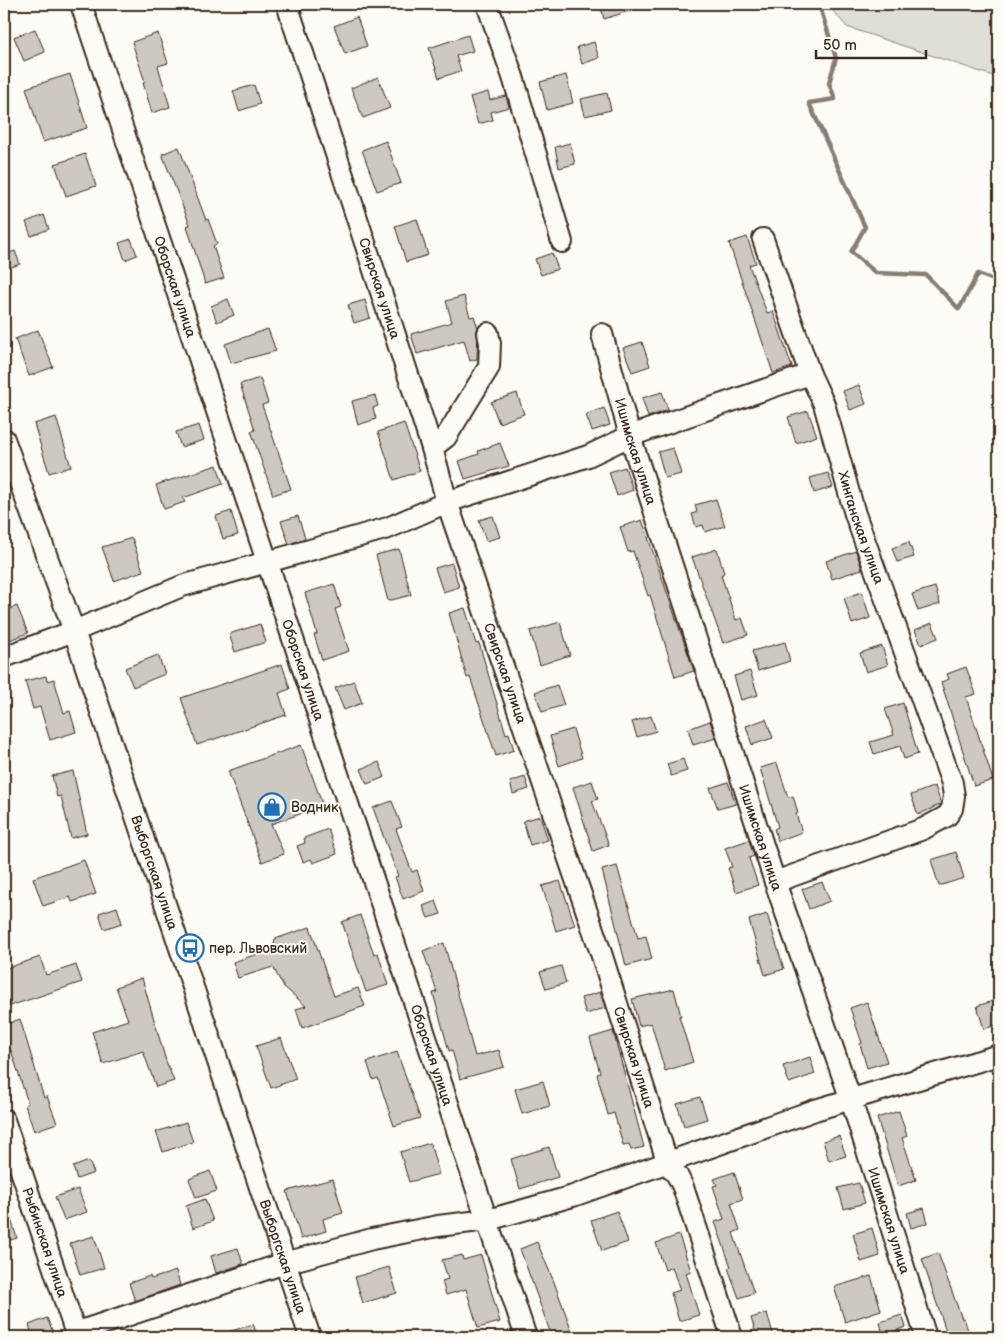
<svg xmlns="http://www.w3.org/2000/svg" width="1003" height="1341" font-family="'Balsamiq Sans',sans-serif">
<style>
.green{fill:#e1ded7;stroke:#8e847a}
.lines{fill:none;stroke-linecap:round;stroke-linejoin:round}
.stream{stroke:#887d74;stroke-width:4.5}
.building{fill:#cdc8c2;stroke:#3b2a1e}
.minor-casing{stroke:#3b2a1e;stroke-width:24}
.minor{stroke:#fdfcf7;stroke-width:20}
.labels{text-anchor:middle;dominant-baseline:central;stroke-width:4;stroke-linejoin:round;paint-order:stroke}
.street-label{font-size:14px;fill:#3b2a1e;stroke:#fdfcf7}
.poi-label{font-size:14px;fill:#3b2a1e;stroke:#fdfcf7;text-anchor:start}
</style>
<rect width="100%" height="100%" fill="#fdfcf7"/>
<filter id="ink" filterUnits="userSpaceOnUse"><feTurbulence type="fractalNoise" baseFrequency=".02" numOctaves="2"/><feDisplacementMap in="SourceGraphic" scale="10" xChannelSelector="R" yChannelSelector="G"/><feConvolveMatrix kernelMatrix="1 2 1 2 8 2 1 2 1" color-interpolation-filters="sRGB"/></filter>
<g filter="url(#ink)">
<path class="green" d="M827,4H999V78L847,27Z"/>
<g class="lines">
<path class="stream" d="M819,4L836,58L829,83L835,99L809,103L865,227L851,252L876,273L926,275L959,309L978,274L999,282"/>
</g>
<path class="building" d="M600,4H644L645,6L604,19Z
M357,17L367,46L345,54L334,26Z
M35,29L45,52L24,61L14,37Z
M158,33L168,63L158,66L170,107L152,113L143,83L145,82L132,42Z
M468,35L473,51L456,56L461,71L439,78L429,48Z
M594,42L599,58L582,64L577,47Z
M70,74L87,128L43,142L26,88Z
M566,75L573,103L547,110L540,82Z
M378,77L390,108L363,118L351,88Z
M254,85L260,104L239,111L233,91Z
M488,92L490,100L506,96L509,107L491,112L493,120L478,124L470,97Z
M607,93L611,110L585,116L581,99Z
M386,141L401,183L377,191L362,150Z
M570,143L575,164L559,168L555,147Z
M179,147L206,220L208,219L217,244L213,246L224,278L205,284L187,226L190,225L162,154Z
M85,154L96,186L66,196L55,164Z
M44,215L49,229L31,236L26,222Z
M417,219L428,255L406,262L395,226Z
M747,237L756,263L749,265L767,313L773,311L792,367L773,373L729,243Z
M131,239L137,255L125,260L119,243Z
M15,251L20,264L6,269L4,255Z
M552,253L558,269L541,275L535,259Z
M464,296L470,317L474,316L478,328L477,359L470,361L464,340L417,354L411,334L452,322L446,301Z
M228,299L234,315L217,322L211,306Z
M365,300L370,318L354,323L348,305Z
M268,329L276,351L231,363L225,344Z
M38,330L53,367L29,376L15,339Z
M642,342L650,366L632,372L623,348Z
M260,378L268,403L262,405L291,489L273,495L251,431L255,430L240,384Z
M859,385L866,404L850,410L843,391Z
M662,392L668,410L648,417L642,398Z
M517,393L524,414L499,423L491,402Z
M375,395L378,406L373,408L376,419L358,425L352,401Z
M604,408L610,425L592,431L586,415Z
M808,411L817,436L796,443L788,417Z
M56,417L71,467L49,473L34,424Z
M404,423L420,471L394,480L378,432Z
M199,425L204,440L181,447L176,432Z
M500,443L509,466L465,479L459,461L479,454L478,451Z
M673,448L681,474L665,478L658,452Z
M217,465L223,484L183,498L185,502L164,509L156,485Z
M625,467L633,490L617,496L609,472Z
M828,473L833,487L814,493L810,478Z
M716,499L725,526L705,532L703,525L696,527L692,514L697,512L695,505Z
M231,511L238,535L223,539L216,516Z
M298,516L305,538L289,544L281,521Z
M493,516L500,537L486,541L479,520Z
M642,520L694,671L675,677L650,595L648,596L633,551L628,552L620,527Z
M132,538L143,571L114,581L102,547Z
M909,542L914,557L897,562L892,548Z
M399,549L411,595L388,601L376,555Z
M717,549L724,573L721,575L736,620L742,618L748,635L723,643L692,557Z
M856,551L862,569L832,579L826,561Z
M452,563L459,587L443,592L435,568Z
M334,584L341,607L335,609L349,651L322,660L314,635L317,634L305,593Z
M935,587L940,604L918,611L912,594Z
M862,592L870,618L852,624L844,598Z
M17,606L28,633L4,642V611Z
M465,608L476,644L479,643L506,734L509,733L514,750L496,756L470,677L467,678L449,613Z
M560,622L570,655L540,665L530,631Z
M932,623L938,638L921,645L915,630Z
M260,624L266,642L235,652L229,634Z
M785,642L790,661L758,671L752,651Z
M882,646L888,665L866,672L860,653Z
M158,655L165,674L133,687L125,668Z
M282,664L290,689L279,693L286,715L197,745L181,698Z
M966,667L976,694L966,697L993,780L974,786L941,682L949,679L947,674Z
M750,671L758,695L741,700L734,676Z
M46,676L47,681L54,679L64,713L70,711L76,732L50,740L40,707L33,709L25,681Z
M354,681L362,703L344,710L335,688Z
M557,685L564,705L542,712L535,692Z
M903,703L918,754L904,759L900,746L874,754L870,742L894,735L885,709Z
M651,716L656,731L637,737L632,722Z
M766,719L773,738L752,745L746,726Z
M710,721L716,738L693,745L688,729Z
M573,729L582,758L559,766L550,736Z
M301,745L323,806L271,824L284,854L262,862L228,771Z
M683,759L687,771L671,776L667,764Z
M379,762L385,777L367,784L361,769Z
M777,763L788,797L793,796L798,813L796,814L802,832L778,841L774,829L778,827L760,768Z
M73,771L87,834L71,838L61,796L57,797L52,776Z
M525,777L529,789L513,794L510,782Z
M592,781L598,799L592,801L609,845L593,851L573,787Z
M728,782L736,804L718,809L710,788Z
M935,786L941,804L918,815L911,795Z
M392,801L402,827L396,829L412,872L417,870L424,891L403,899L395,877L398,876L373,808Z
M540,816L548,840L530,845L523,821Z
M328,829L337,854L313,863L311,859L303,862L297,846L305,843L304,838Z
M749,840L754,856L749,858L758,885L736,892L728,868L732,867L725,848Z
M956,852L964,878L939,886L931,860Z
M84,860L96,894L72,902L70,897L43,906L33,878Z
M617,866L638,938L646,936L652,959L626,966L602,870Z
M560,881L575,925L556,931L542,886Z
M822,882L830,901L809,909L802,889Z
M436,901L441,914L428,918L423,906Z
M117,907L122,923L104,929L99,913Z
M767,914L784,969L765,975L749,920Z
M360,915L374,954L378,953L388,985L366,992L342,922Z
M310,927L334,996L358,988L365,1006L302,1028L296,1009L306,1006L283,986L273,967L238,978L233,962L273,949L275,939Z
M444,943L475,1056L499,1050L504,1067L460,1079L452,1050L449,1051L433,993L437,992L423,951Z
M40,957L46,975L76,965L82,982L10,1006L4,987V969Z
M561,966L566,983L546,989L540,972Z
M142,978L166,1061L174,1081L156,1087L143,1051L103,1064L92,1032L128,1020L116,987Z
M674,989L681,1016H679L693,1062L665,1071L651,1023L639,1026L632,999Z
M600,992L605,1008L586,1014L581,998Z
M999,999V1024L984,1029L977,1006Z
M867,1002L887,1062L867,1068L860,1044L862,1043L850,1008Z
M20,1019L44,1098L47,1096L57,1123L34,1131L25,1105L28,1103L11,1050H9L4,1034V1025Z
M613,1031L644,1147L631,1150L629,1144L623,1145L614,1113L608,1115L597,1074L600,1073L590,1038Z
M281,1038L296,1079L271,1088L256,1046Z
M397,1052L420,1118L394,1126L378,1078L373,1080L367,1062Z
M810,1057L815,1074L789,1083L783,1066Z
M543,1081L550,1106L522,1114L515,1089Z
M700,1097L707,1119L684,1126L677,1104Z
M899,1111L907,1136L902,1138L916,1180L898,1186L877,1118Z
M186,1122L193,1142L163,1152L156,1132Z
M839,1136L846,1156L829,1161L823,1141Z
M430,1143L439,1174L409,1182L400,1152Z
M549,1147L558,1177L520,1189L511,1159Z
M89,1161L94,1173L77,1179L73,1167Z
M210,1171L217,1191L196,1198L189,1179Z
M734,1172L743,1199L731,1203L740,1230L733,1233L754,1293L739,1298L728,1268L731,1267L715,1222L724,1219L713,1186L717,1185L714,1179Z
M333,1179L343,1213L323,1219L326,1231L301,1239L287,1191Z
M859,1183L865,1203L844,1209L838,1188Z
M78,1189L87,1212L64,1220L55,1197Z
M205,1199L213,1221L193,1228L186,1206Z
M6,1204L17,1238L4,1242V1205Z
M924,1208L928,1223L911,1228L907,1213Z
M617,1211L628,1242L602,1251L591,1220Z
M872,1228L880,1256L861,1262L853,1234Z
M679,1235L691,1271L686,1273L699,1315L679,1321L671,1293L680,1290L672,1267L665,1270L656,1243Z
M94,1236L104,1268L80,1275L70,1243Z
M537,1242L554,1282L574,1337H552L520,1249Z
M238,1248L243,1264L216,1273L211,1256Z
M938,1253L962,1319L964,1318L970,1337H948L922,1259Z
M462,1255L463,1260L481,1255L500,1322L478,1328L466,1289L446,1295L442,1281L448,1279L442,1260Z
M389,1267L397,1293L363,1303L355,1277Z
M176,1271L180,1285L135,1301L129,1283L150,1276L151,1279Z
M871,1276L881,1310L845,1322L834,1287Z
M767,1313L774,1337H757L751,1318Z
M902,1315L906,1327L883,1335L880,1322Z
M47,1318L55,1337H33L29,1325Z
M253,1324L258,1337H219V1335Z"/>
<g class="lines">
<g class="minor-casing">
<g id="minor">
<path id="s1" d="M81,4L526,1337"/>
<path id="s2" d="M287,4L432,448L447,502L601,953L668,1164L677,1175L683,1187L732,1337"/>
<path d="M487,4L513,77L562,242"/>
<path id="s3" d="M763,239L810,374L824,404L855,514L952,783L954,796L952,809L947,816L923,829L775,882"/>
<path id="s4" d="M602,334L630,436L775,882L851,1100L926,1337"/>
<path id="s5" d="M4,439L74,631L310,1337"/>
<path d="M432,448L446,437L489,367L490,343L488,333"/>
<path d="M4,657L74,631L182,586L388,528L447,502L588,456L630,436L810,374"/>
<path id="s6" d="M4,1120L77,1337"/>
<path d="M75,1333L285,1263L372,1239L438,1226L488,1220L573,1196L815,1110L999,1055"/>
</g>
</g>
<use href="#minor" class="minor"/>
</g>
</g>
<defs>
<g id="shop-ring" transform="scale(1.4375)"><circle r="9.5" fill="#fdfcf7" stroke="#1f6fb2" stroke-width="1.5"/><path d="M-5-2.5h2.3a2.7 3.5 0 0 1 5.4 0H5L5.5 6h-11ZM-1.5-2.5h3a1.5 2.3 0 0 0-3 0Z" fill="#1f6fb2"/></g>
<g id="bus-ring" transform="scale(1.4375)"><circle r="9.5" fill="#fdfcf7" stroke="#1f6fb2" stroke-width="1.5"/><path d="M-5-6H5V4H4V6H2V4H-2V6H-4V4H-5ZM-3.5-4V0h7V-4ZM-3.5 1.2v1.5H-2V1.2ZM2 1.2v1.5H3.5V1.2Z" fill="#1f6fb2"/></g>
</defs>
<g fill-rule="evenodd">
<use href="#shop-ring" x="272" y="807"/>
<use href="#bus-ring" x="190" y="948"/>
</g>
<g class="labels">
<g class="street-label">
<text stroke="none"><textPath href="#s1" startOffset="298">Оборская улица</textPath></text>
<text stroke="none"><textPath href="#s2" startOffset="299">Свирская улица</textPath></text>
<text stroke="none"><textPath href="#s4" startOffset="122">Ишимская улица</textPath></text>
<text stroke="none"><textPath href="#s3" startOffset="305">Хинганская улица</textPath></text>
<text stroke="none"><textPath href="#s1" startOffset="702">Оборская улица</textPath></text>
<text stroke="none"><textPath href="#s2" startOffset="704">Свирская улица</textPath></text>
<text stroke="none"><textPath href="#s4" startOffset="528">Ишимская улица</textPath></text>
<text stroke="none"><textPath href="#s5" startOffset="459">Выборгская улица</textPath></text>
<text stroke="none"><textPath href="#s1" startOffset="1108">Оборская улица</textPath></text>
<text stroke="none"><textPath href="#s2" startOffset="1109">Свирская улица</textPath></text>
<text stroke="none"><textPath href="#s4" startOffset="932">Ишимская улица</textPath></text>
<text stroke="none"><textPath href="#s6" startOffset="129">Рыбинская улица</textPath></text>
<text stroke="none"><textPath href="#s5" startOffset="864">Выборгская улица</textPath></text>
</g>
<g class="poi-label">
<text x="291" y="807">Водник</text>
<text x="209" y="948">пер. Львовский</text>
</g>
</g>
<rect width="1003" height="1341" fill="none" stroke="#fdfcf7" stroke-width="20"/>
<rect x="10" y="10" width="983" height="1321" fill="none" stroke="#3b2a1e" stroke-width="2" filter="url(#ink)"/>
<path d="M816 50v8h110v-8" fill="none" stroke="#3b2a1e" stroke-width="2.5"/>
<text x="823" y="50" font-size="15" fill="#3b2a1e" stroke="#fdfcf7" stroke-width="4" paint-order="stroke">50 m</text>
</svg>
